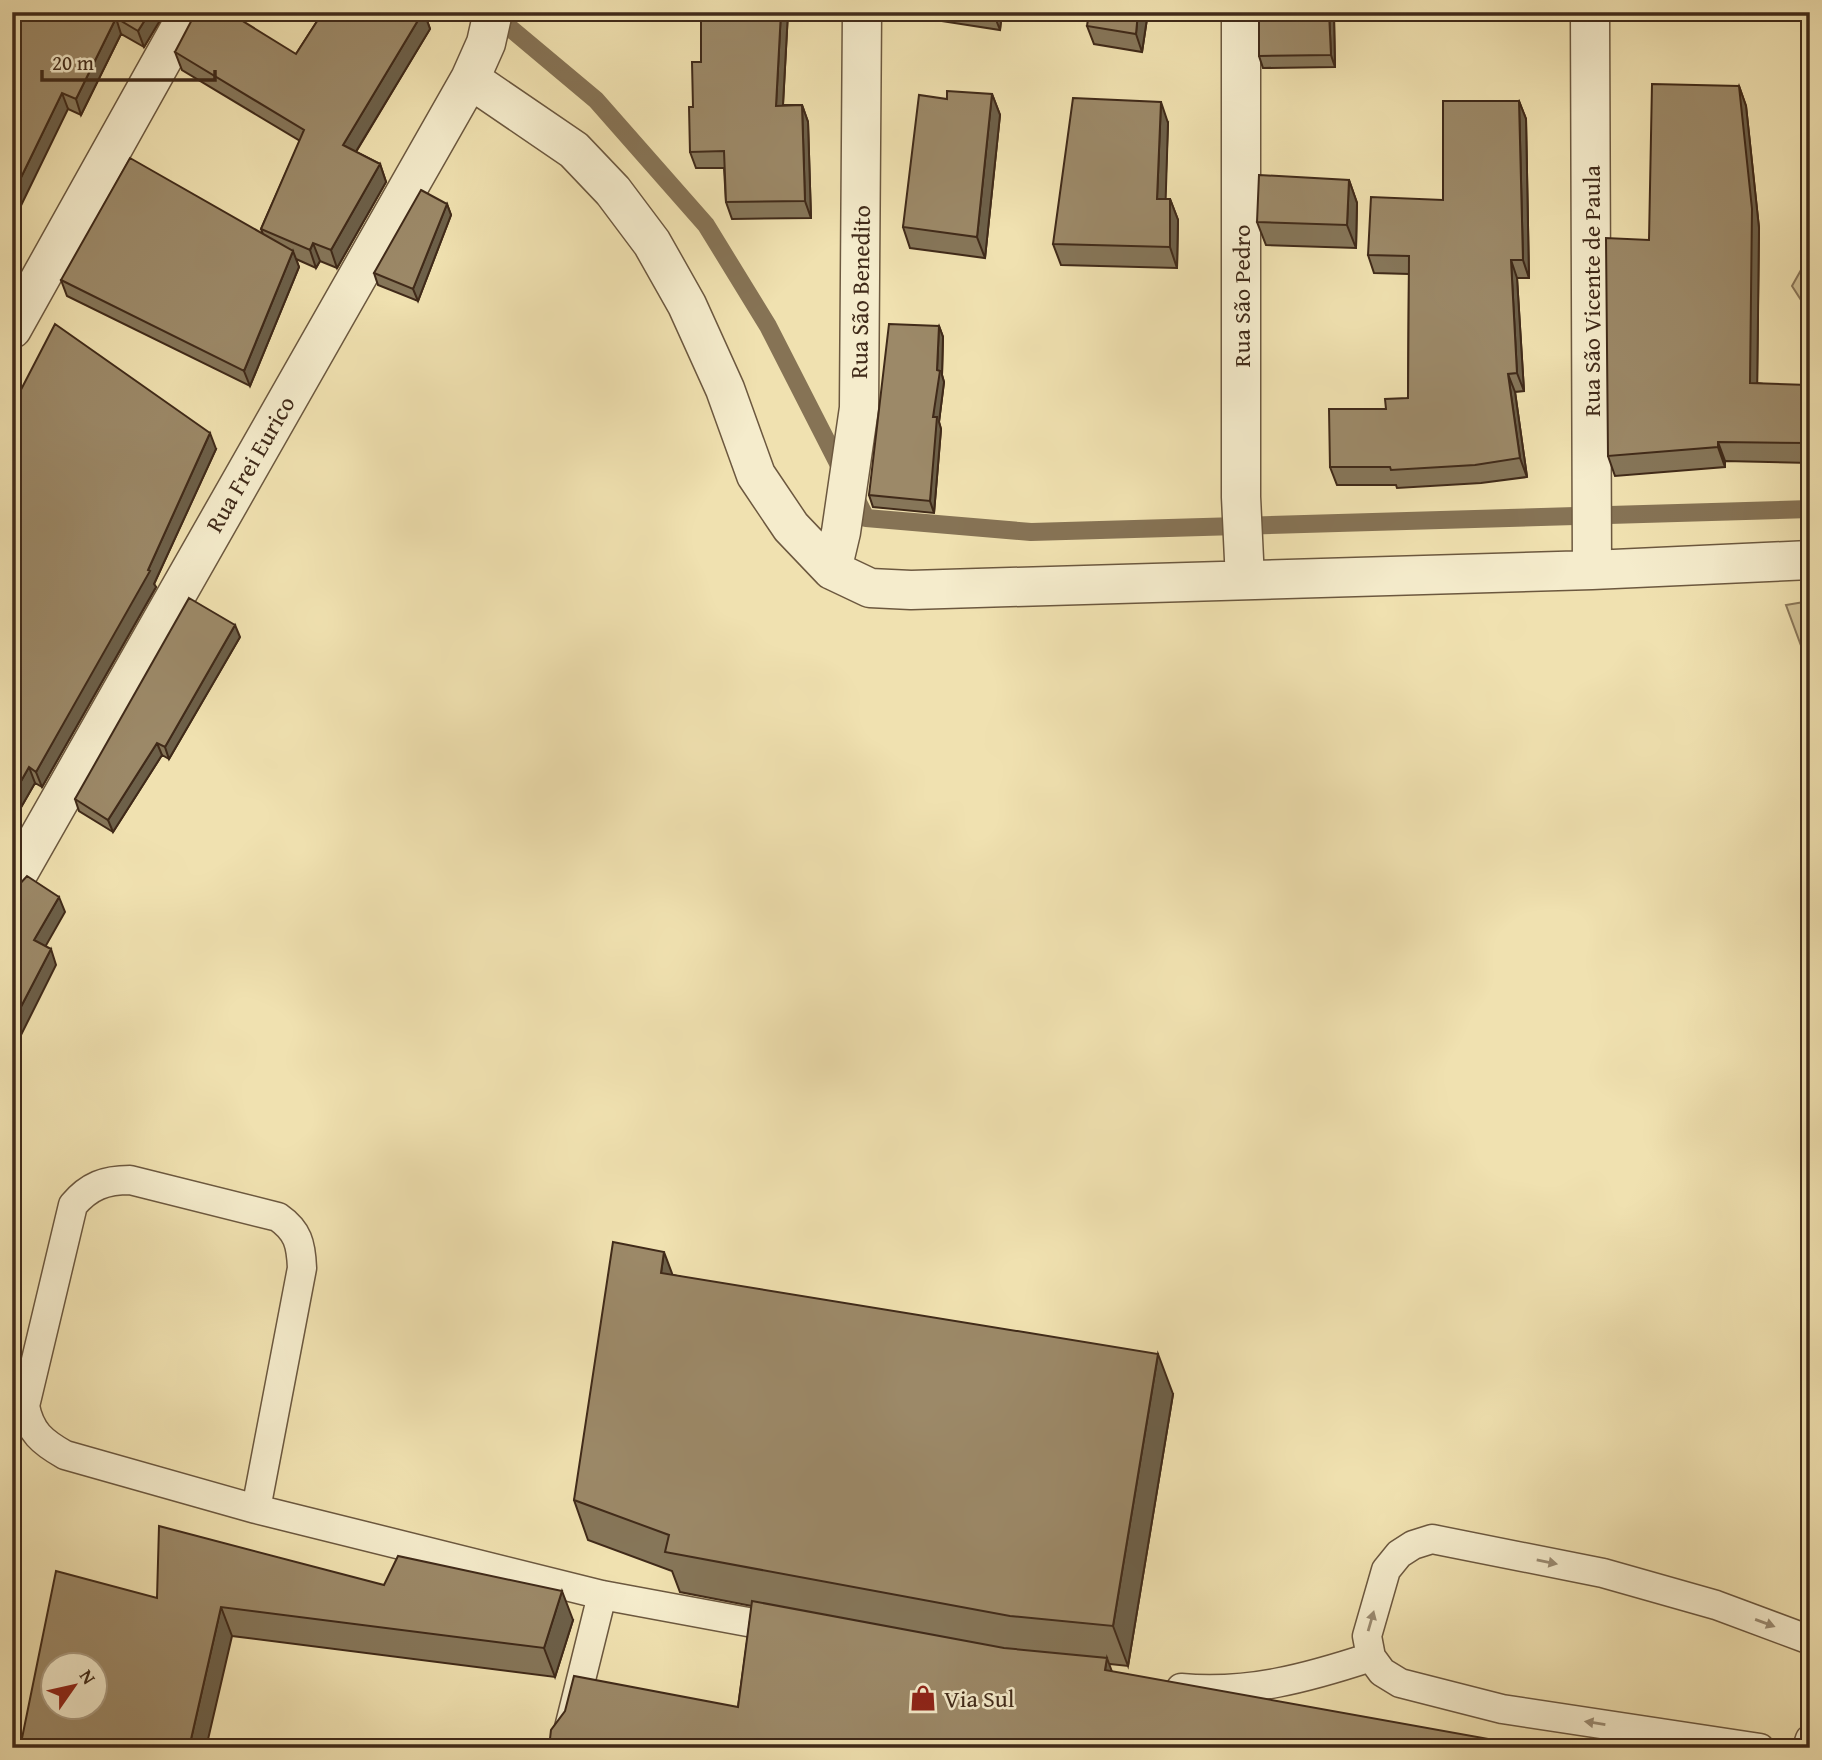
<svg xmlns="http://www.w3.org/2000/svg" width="1822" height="1760" font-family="'Gentium Book Plus',serif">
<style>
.green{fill:#d2c296;stroke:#897658;stroke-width:2}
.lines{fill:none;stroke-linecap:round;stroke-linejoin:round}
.stream{stroke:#867355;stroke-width:18}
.lane-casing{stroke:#6c583f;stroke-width:31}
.street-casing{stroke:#6c583f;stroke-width:41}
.lane{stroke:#f5eccc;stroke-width:28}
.street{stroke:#f5eccc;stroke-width:38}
.wall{fill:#867659;stroke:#402a19;stroke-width:2}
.shaded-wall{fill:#6d6049;stroke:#402a19;stroke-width:2}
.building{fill:#9c8968;stroke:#402a19;stroke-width:2;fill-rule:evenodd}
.oneway{fill:#9a8b72}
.labels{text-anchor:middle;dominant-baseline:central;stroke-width:5;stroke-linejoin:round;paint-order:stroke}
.street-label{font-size:24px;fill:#402a19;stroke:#f5eccc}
.poi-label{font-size:24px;fill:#402a19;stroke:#f5eccc;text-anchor:start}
</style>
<rect width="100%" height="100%" fill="#f0e1b0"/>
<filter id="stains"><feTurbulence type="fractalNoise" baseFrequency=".00286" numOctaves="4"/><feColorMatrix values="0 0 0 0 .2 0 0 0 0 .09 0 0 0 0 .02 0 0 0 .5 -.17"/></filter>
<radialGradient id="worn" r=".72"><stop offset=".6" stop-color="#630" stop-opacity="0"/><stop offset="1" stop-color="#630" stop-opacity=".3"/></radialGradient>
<path class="green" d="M1810,254V314L1792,286Z
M1810,601V670L1786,605Z"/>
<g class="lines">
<path class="stream" d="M491,12L596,100L706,225L768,326L866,518L1031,532L1810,509"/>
<g class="lane-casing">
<path id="lane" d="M256,1509L302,1268C301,1244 298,1231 278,1217L130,1180C105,1180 89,1186 73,1205L25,1406C30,1432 42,1442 65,1455L256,1509L602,1595L785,1629
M1181,1688C1249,1694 1307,1678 1371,1657
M564,1748L602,1595
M1760,1748L1502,1709L1400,1683L1382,1672L1371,1657L1367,1636L1386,1570L1399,1554L1413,1545L1432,1539L1603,1573L1716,1605L1810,1640
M1807,1748L1810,1739"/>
</g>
<g class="street-casing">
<path id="street" d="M1241,12V497L1245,580
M1590,12L1592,570
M470,79L574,150L613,191L652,243L687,305L725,389L756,475L791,527L832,570L870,588L911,590L1592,570L1810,560
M12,329L189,12
M832,570L841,532L859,408L862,12
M12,884L470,79L486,43L493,12"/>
</g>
<use href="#lane" class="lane"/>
<use href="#street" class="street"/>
</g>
<path class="wall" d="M12,12H165L144,47L121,34L81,115L68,109Z
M323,12H424L430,29L356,152L380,164L386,182L337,268L320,261L316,268L296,259L299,267L250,386L67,296L61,280L263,234L261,229L300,141L182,70L175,52L296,54Z
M701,12H788L783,105H802L808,122L811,218L732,219L726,202L724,168H696L690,152L701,62Z
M896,12H1002L1000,30L896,14Z
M1148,12L1142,52L1094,44L1087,26Z
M1259,12H1332L1334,17L1335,67L1263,68L1259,56Z
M1739,86L1746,106L1759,228L1757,383L1810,391V463L1725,461V467L1615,476L1608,456Z
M992,94L1000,115L985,258L910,248L903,227L947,99Z
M1519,101L1526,119L1529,278H1517L1524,391L1515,392L1527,477L1481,483L1397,488L1396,485H1337L1330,467L1386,409L1408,398L1409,274L1374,273L1368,255L1443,200Z
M1168,123L1165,199H1170L1178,220L1177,268L1061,265L1053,244Z
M1349,180L1357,203L1356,248L1266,245L1257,222Z
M447,204L451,215L418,301L378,285L374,273Z
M939,326L943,337L942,375L944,382L939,422L941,429L934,513L873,507L869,495Z
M12,407L216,449L154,584L156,587L42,787L35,783L12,823Z
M240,637L169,759L162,755L113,832L79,811L75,799Z
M673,1275L1173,1394L1128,1666L1110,1664L738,1707L752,1606L680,1592L672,1571L588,1540L574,1500Z
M384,1585L573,1620L555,1677L232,1636L157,1598Z
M12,1675L20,1695L12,1698Z"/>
<path class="shaded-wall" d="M150,12H165L144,47L138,31Z
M423,12H424L430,29L349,163L343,145Z
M781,12H788L782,122L776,106Z
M993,12H1002L1000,30Z
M1138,12H1148L1142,52L1136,34Z
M1329,12H1332L1334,17L1335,67L1331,55Z
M116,18L121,34L81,115L76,99Z
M1739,86L1746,106L1759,228L1757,403L1750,383Z
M62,93L68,109L12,224V196Z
M992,94L1000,115L985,258L977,237Z
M1519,101L1526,119L1529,278L1523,260Z
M1161,102L1168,123L1165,220L1157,199Z
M802,105L808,122L811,218L805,201Z
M380,164L386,182L337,268L331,250Z
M1349,180L1357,203L1356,248L1347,225Z
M1170,199L1178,220L1177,268L1170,247Z
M447,204L451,215L418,301L413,289Z
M313,243L320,261L316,268L310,250Z
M293,251L299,267L250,386L244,371Z
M1511,260L1517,278L1524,391L1517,373Z
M939,326L943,337L942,375L944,382L939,422L941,429L934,513L930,501L933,417L937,370Z
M1508,374L1515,392L1527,477L1520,458Z
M1808,385L1810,391V449L1808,443Z
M210,433L216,449L154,584L156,587L42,787L36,772L148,570Z
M1718,442L1725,461V467L1718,447Z
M235,625L240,637L169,759L165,747Z
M157,743L162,755L113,832L108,820Z
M29,767L35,783L12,823V797Z
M59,897L65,912L40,956L34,940Z
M51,949L56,965L20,1037L12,1049V1024Z
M664,1252L679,1292L661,1273Z
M1158,1354L1173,1394L1128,1666L1113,1626Z
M562,1591L573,1620L555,1677L544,1648Z
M221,1607L232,1636L206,1748H189Z
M1107,1658L1122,1699L1105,1670Z"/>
<path class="building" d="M12,12H150L138,31L116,18L76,99L62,93L12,196Z
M196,12H228L296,54L323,12H423L343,145L380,164L331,250L313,243L310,250L261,229L304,130L175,52Z
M701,12H781L776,106L802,105L805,201L726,202L724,151L690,152L689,107H693L692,62H701Z
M1089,12H1138L1136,34L1087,26Z
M1259,12H1329L1331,55L1259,56Z
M1652,84L1739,86L1752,209L1750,383L1808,385V443L1718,442V447L1608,456L1606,238L1649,240Z
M947,91L992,94L977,237L903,227L919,95L947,99Z
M1073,98L1161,102L1157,199H1170V247L1053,244Z
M1443,101H1519L1523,260H1511L1517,373L1508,374L1520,458L1475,465L1391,470L1390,467H1330L1329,409H1386L1385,399L1408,398L1409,256L1368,255L1371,197L1443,200Z
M130,158L293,251L244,371L61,280Z
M1259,175L1349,180L1347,225L1257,222Z
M421,190L447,204L413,289L374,273Z
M55,324L210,433L148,570L150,571L36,772L29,767L12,797V407Z
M889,324L939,326L937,370L940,371L933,417H937L930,501L869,495Z
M189,598L235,625L165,747L157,743L108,820L75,799Z
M27,876L59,897L34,940L51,949L12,1024V888L17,887Z
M613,1242L664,1252L661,1273L1158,1354L1113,1626L1010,1616L665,1552L669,1535L574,1500Z
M159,1526L384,1585L398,1556L562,1591L544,1648L221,1607L189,1748H20L56,1571L157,1598ZM52,1665H94V1707H52Z
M752,1601L1004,1648L1107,1658L1105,1670L1539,1748H549L551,1730L565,1711L574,1676L738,1707Z"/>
<defs><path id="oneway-solid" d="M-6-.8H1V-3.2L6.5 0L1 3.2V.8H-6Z" transform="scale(1.75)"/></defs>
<g class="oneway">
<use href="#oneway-solid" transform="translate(1547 1562) rotate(11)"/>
<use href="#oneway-solid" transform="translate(1371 1621) rotate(-74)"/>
<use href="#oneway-solid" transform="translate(1765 1623) rotate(20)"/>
<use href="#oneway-solid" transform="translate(1595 1723) rotate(-171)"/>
</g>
<defs>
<g id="shop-bare" transform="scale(2.1)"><path d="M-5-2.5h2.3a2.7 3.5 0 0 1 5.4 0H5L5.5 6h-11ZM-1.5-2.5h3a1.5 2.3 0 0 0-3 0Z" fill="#8f2418" stroke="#f5eccc" stroke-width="2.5" paint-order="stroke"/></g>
</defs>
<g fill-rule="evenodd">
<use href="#shop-bare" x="923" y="1698"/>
</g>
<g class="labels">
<g class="street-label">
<text transform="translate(1591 291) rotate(-90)">Rua São Vicente de Paula</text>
<text transform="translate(860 292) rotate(-89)">Rua São Benedito</text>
<text transform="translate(1241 296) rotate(-90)">Rua São Pedro</text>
<text transform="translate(250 464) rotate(-60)">Rua Frei Eurico</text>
</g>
<g class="poi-label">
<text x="944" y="1698">Via Sul</text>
</g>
</g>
<rect width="1822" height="1760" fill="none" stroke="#f0e1b0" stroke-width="42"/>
<rect x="14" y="14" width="1794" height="1732" fill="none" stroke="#402a19" stroke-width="3.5"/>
<rect x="21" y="21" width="1780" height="1718" fill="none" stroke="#402a19" stroke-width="2"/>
<g transform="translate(74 1686) rotate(56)"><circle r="33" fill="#f5eccc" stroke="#ad9e84" stroke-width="2"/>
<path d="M0-5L12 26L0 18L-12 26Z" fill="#8f2418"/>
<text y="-10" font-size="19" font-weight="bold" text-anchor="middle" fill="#402a19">N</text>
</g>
<path d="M42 70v10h173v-10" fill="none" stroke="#402a19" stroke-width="3.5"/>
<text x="52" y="70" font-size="21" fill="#402a19" stroke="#f5eccc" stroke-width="5" paint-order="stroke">20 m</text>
<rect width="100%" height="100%" filter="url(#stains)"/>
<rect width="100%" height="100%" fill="url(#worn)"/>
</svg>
